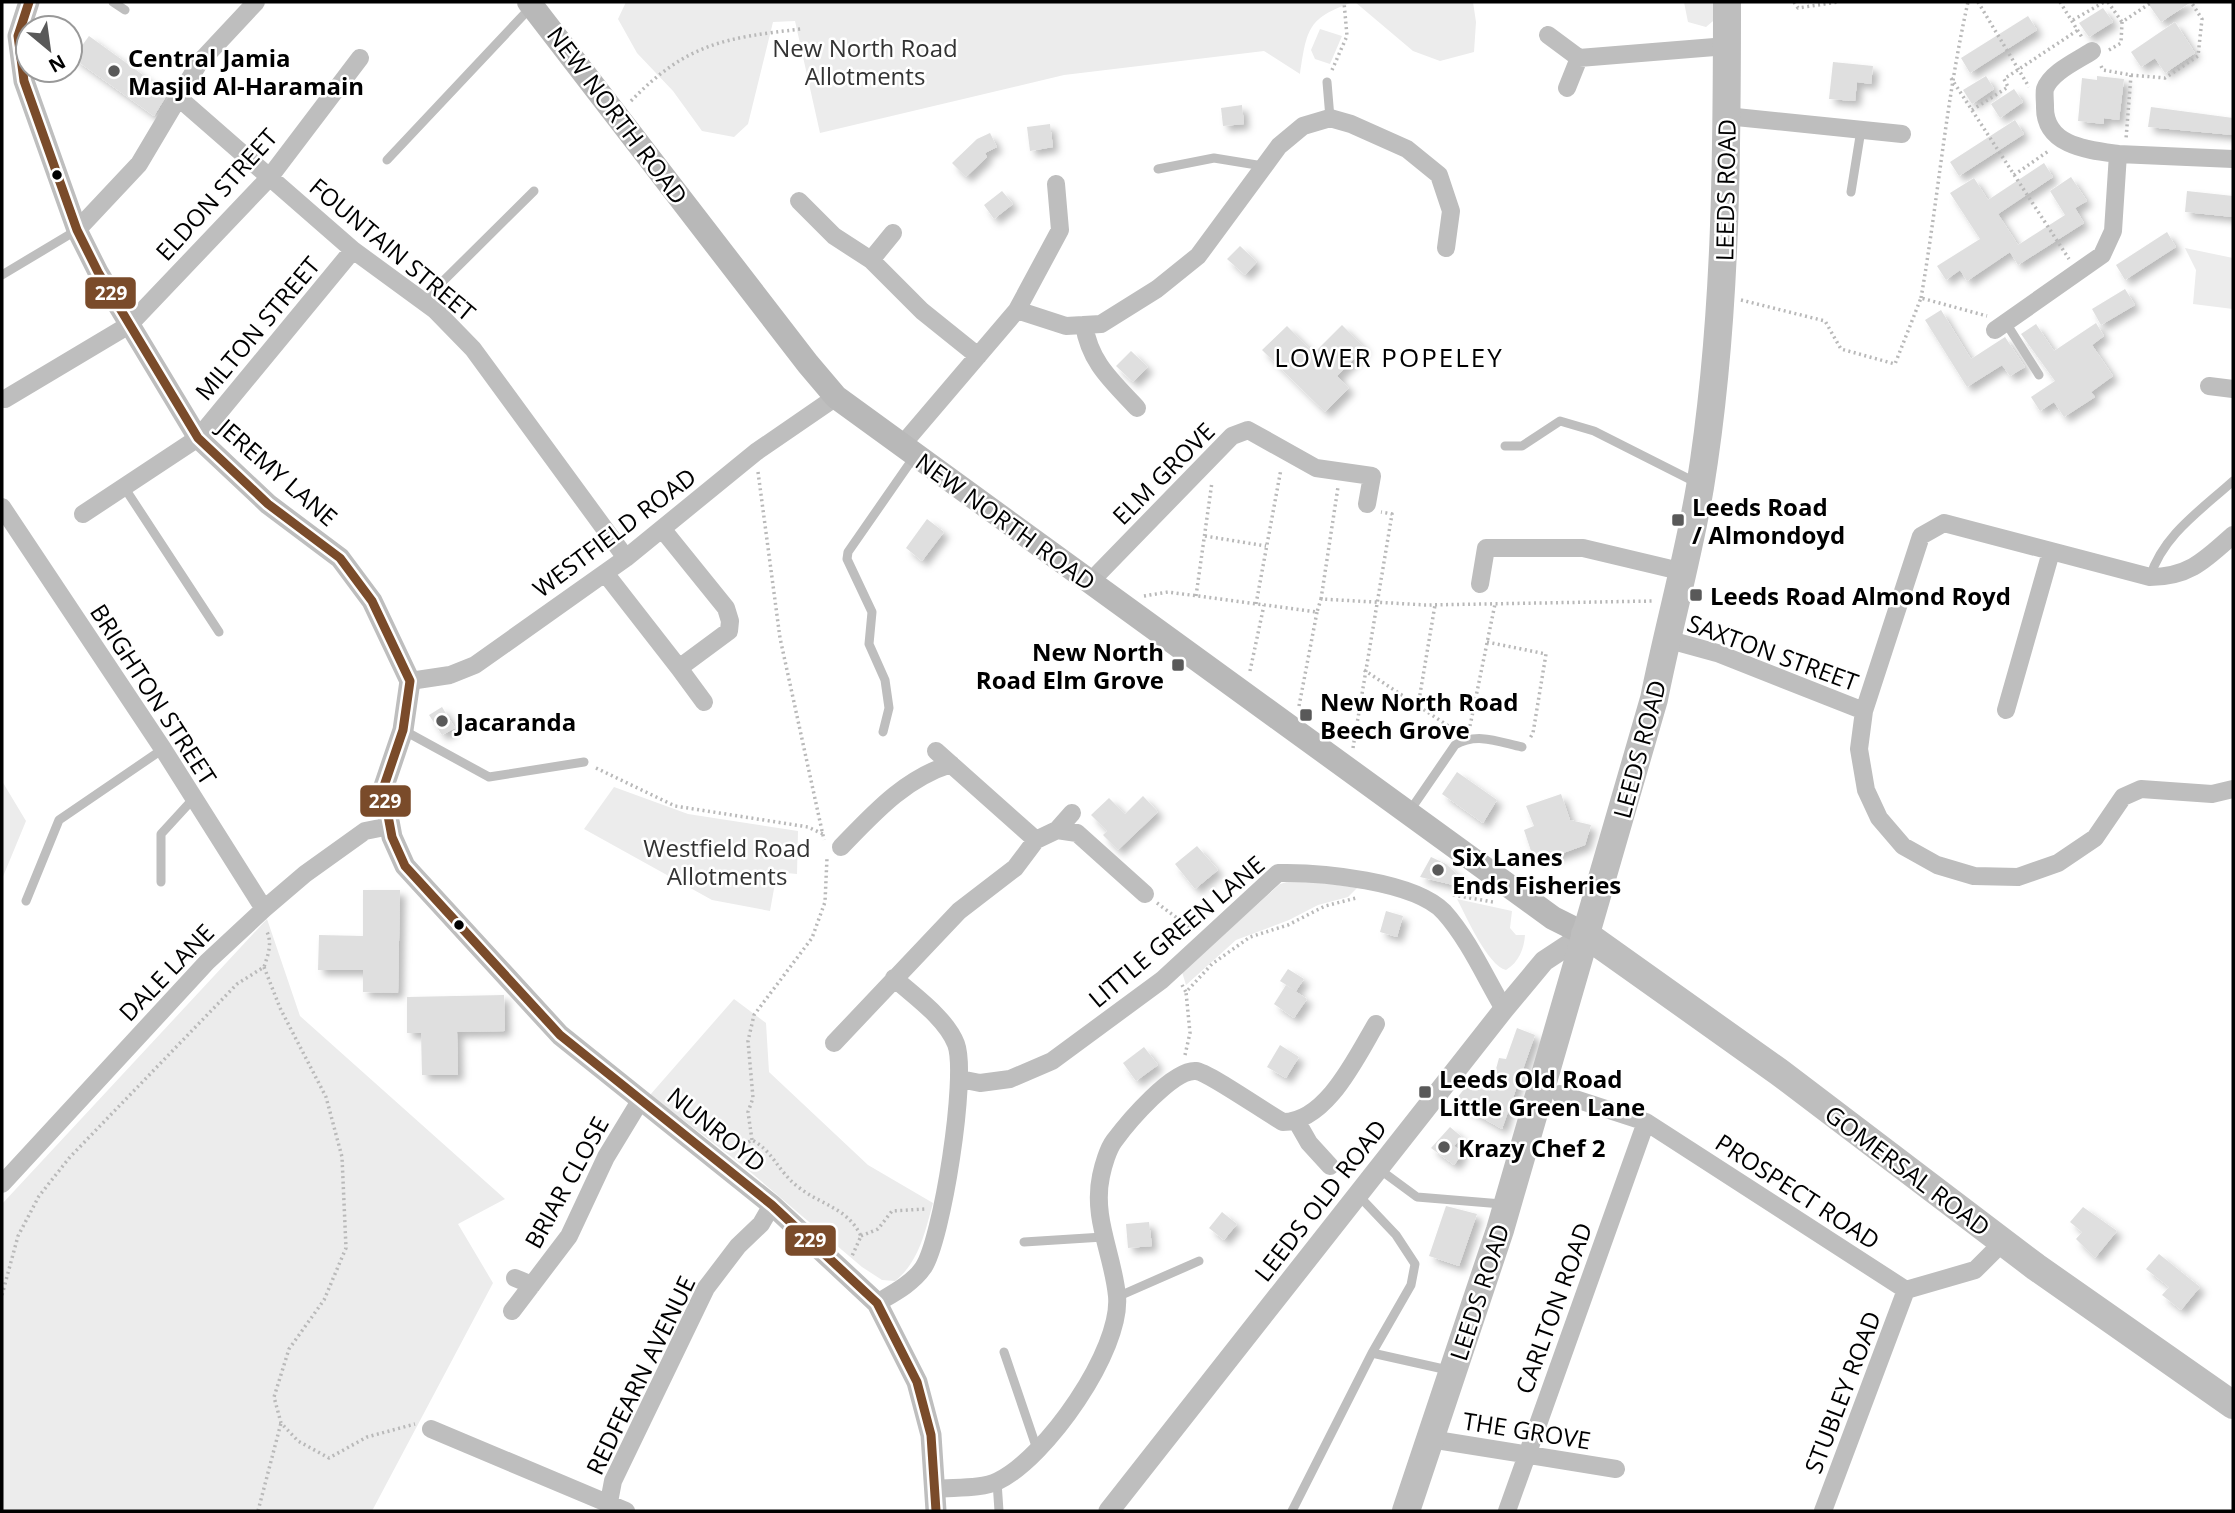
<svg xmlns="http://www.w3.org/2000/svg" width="2235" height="1513" font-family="'Open Sans',sans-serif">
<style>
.green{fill:#ececec}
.building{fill:#dfdfdf;filter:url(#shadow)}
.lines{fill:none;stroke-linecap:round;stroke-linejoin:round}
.path{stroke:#b9b9b9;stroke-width:3.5;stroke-dasharray:2 3.5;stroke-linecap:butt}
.service{stroke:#bebebe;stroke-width:9}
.minor{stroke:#bebebe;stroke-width:18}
.tertiary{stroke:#bebebe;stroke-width:21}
.secondary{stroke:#b8b8b8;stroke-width:24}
.primary{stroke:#bebebe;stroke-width:28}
.bus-1-casing{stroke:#fff;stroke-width:14}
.bus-1{stroke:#7a4b2a;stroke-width:9}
.poi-dot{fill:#595959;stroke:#fff;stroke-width:2.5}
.bus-dot{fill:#000;stroke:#fff;stroke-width:2.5}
.labels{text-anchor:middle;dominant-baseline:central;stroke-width:5;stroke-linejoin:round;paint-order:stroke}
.park-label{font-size:24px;fill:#333;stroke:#fff}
.poi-label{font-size:24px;font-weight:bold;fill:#000;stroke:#fff;text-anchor:start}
.street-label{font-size:24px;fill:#000;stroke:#fff}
.neighbourhood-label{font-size:26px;letter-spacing:2px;fill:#000;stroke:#fff}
.line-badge{stroke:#fff;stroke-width:2.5}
.badge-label{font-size:19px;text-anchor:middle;font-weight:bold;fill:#fff}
</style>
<defs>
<filter id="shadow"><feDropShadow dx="5.5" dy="5.5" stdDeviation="3.5" flood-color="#0004"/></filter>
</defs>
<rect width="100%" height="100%" fill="#fff"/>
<path class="green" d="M626,2H1353C1308,18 1307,28 1300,74L1264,51L1064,75L820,133L795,21L773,22L748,124L734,137L702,131L673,91L637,53L618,19Z
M1355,2H1473L1476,22L1474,52L1440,61L1413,51Z
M1684,2H1719V16L1706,27L1688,22Z
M1320,29L1342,36L1330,64L1315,59L1311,50Z
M2185,248L2233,258V309L2193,304L2196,270Z
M2,781L26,821L2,879Z
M614,787L688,814L798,831L797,874L777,872L770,911L712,900L584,829Z
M1297,879L1357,888L1348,897L1318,905L1289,920L1236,940L1186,985L1182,972L1280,884Z
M1457,899L1512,911L1510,928L1516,935H1525C1524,949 1519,962 1506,970C1488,966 1466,916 1457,899Z
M267,919L300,1016L505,1199L458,1224L493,1283L372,1511H2V1204Z
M734,999L766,1023L769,1072L868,1165L933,1203C925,1232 919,1262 895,1281L882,1280L862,1267L741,1164L650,1095Z"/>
<path class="building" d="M2147,2H2191L2161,22Z
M2103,8L2113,22L2089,37L2079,23Z
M2028,16L2037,30L1970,73L1961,58Z
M2175,22L2195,53L2165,73L2155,58L2141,67L2131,52Z
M89,36L168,93L154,116L73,58Z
M1833,62L1873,66L1871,84L1857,82L1855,101L1829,99Z
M1986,76L1994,89L1972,104L1963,90Z
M2097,76L2124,79L2119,120L2104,118V124L2078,121L2082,78L2097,80Z
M2014,89L2023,102L2000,118L1991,104Z
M1242,105L1244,124L1223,126L1221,108Z
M2151,107L2233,118V135L2148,127Z
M2015,120L2024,134L1959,176L1950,162Z
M1050,124L1053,147L1030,151L1027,127Z
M990,133L997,147L985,153L987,157L966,177L952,163L977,139Z
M2044,163L2053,177L1998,214L2018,245L2065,215L2050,191L2071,177L2087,201L2075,208L2084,223L2018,265L2010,252L1967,281L1960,270L1946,280L1937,266L1980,239L1950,193L1974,178L1988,200Z
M1002,191L1013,204L994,219L984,205Z
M2187,191L2233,196V217L2185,212Z
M2167,232L2176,247L2125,280L2116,265Z
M1240,246L1257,262L1245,275L1227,259Z
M2125,289L2135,305L2101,325L2092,309Z
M1941,310L1971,359L2005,337L2025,367L2010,376L2002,365L1967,387L1925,320Z
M2096,323L2104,336L2092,345L2113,376L2091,392L2095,397L2064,417L2054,402L2040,411L2031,397L2055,381L2021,334L2036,324L2054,351Z
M1342,325L1365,348L1337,376L1349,388L1325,412L1262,350L1287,326L1314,353Z
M1131,351L1148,367L1133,382L1116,366Z
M927,519L944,532L922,561L906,548Z
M442,707L455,728L442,735L429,715Z
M1457,772L1497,800L1483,823L1442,794Z
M1561,794L1570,820L1591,825L1585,845L1555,856L1533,857L1524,830L1534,826L1526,806Z
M1143,796L1158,812L1118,850L1103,835L1107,831L1091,815L1109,798L1125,814Z
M1197,846L1218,870L1195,889L1175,864Z
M1431,857L1446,864L1474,890L1420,877Z
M363,890H400L398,993L363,992V970H318L319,935L363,936Z
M1386,911L1403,916L1397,937L1380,932Z
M1288,969L1304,979L1296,991L1280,981Z
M1286,985L1307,999L1294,1018L1274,1004Z
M504,995L505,1031L457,1032L458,1075H422L421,1033H407V997Z
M1517,1028L1535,1035L1502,1129L1454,1102L1471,1080L1490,1091L1499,1058L1506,1059Z
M1280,1045L1299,1057L1286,1078L1267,1067Z
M1144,1047L1158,1065L1136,1081L1123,1063Z
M1450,1127L1462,1137L1454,1146L1463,1153L1454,1165L1431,1148Z
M1446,1206L1477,1214L1459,1266L1429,1256Z
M2083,1207L2117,1231L2095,1258L2076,1239L2082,1232L2070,1222Z
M1222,1212L1237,1224L1224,1240L1209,1228Z
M1149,1222L1152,1246L1128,1248L1126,1224Z
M2159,1254L2200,1287L2181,1310L2162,1295L2169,1287L2146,1269Z"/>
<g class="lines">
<path class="path" d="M1794,2L1798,8L1838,2
M1978,2L2029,87
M2060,2L2083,39
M2108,2L2122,22
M2073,20L2104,2
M2109,50L2121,43L2122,22L2152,2
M2101,66L2103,70L2131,75L2126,139
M1332,70L1347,36L1344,2
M2131,75L2165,78L2198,56L2202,19L2191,2
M1951,78L2069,259
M631,101C687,43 725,38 801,29
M1972,110L2008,87L2004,79L2078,30
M2014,175L2050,150
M1921,298C1938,200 1946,100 1968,2
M1741,300L1825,321L1841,349L1895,364L1921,298L1987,316
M758,472L780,638L824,840
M1205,536L1266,546
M1144,596L1168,592L1317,612L1321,599L1426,605L1654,601
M1196,596L1212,482
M1321,599L1338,487
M1256,604L1281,469
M1487,642L1546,654L1533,733L1530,738
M1364,670L1456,731
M1250,671L1264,605
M1299,706L1317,612
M1418,706L1435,605
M1470,726L1495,604
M1353,748L1392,514L1381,512
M596,768L675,806L808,827L825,835
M1453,895L1493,902
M1157,903L1193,930
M264,967L280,1008L326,1097L342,1157L346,1248L324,1300L289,1349L274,1397L281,1423L298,1441L329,1458L367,1437L415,1424
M1182,985L1186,992L1212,964L1250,937L1288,925L1325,906L1356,898
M1185,1055L1190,1033L1186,992
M752,1140L748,1112L753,1098L748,1041L754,1015L812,938L825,902L827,858
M734,1150L752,1140C773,1151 777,1170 797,1186C820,1205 847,1207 861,1236L852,1256
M861,1236L878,1229L892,1211L925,1209
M2,1295L18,1236L39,1196L70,1157L237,984L264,967C268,955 273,942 266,930
M258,1511L281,1423"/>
<path class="service" d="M113,2L125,10
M1327,82L1330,118
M387,160L531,7
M1158,169L1214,158L1263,166
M1851,192L1861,130
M2,275L77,230
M423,301L534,191
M2006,323L2039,375
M1505,446H1522L1560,421L1594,431L1695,482
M124,487L219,632
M2150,577C2163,535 2201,510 2233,481
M403,730L489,777L584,762
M883,732L889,708L885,680L869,644L872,612L847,559L848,552L914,457
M1409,812L1455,745C1477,732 1499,742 1522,747
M161,882V834L194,798
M26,901L59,820L163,749
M1379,1169L1417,1197L1502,1204
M1024,1242L1103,1237
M1117,1297L1199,1261
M1004,1352L1037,1449
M1372,1353L1448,1370
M997,1482L999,1511
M1292,1511L1372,1353L1411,1285L1415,1264L1396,1235L1359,1196"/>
<path class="minor" d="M1548,35L1579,58L1727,46
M1567,88L1579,58
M180,99L353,250L435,310L473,349L626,558
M1726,116L1902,134
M2118,154L2233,159
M799,201L834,236L871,260L922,311L978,356
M77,230L139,164L199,63L256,2
M871,260L893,233
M1017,310L1066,326L1101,324L1157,289L1198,256L1279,146L1303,126L1330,118L1351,124L1407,149L1439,175L1451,211L1446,248
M1084,325C1090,363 1112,381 1137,408
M1995,330L2102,255L2113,231L2118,154C2088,150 2044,146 2045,106C2045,101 2044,93 2045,89C2051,72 2077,61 2092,51
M2209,386L2233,389
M5,399L129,325L269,178L360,58
M902,445L1017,310L1060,230L1056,184
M2,507L163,749L264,909
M83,514L198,438L353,250
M2233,535C2205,560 2189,577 2150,577L1944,523L1921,536L1864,711L1859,749L1866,790L1879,818L1903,846L1937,865L1974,876L2018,877L2058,863L2095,838L2123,797L2141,789L2212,794L2233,789
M605,573L679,668L729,631L730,621L726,608L663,530
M1090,582L1232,436L1248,430L1316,468L1372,476L1367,504
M1480,584L1486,548H1583L1684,572
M1666,639L1717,653L1864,711
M679,668L704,702
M410,681L450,675L475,665L626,558L756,452L836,397
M2006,710L2051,552
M936,751L1036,840
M1057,830L1077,833L1145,894
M841,847C874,813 904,779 951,764
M834,1043L959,911L1015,868L1036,840L1057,830L1072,813
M960,1079L980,1083L1010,1079L1052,1061L1162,980L1278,873C1320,872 1415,881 1444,912C1469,940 1485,977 1504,1009
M1560,1094L1646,1122L1906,1290L1975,1270L2003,1242
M1297,1122L1309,1143L1330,1166
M2,1184L207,962L264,909L305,874L365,831L390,826
M515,1278L532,1285
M877,1303C892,1294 912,1284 923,1268C942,1241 968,1075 956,1044C946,1018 914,996 894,978
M512,1311L569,1236L606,1157L640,1101
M431,1429L626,1511
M1430,1439L1616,1469
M935,1489C954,1487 982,1489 998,1481C1046,1458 1122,1350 1117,1296C1113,1254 1092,1218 1101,1176C1103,1166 1108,1149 1114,1141C1128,1122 1173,1069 1196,1071C1208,1072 1268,1114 1283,1122C1326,1122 1356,1058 1376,1024
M609,1502L613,1481L706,1288L738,1246L761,1224L772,1205
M1507,1511L1646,1122
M1823,1511L1906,1290"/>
<path class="tertiary" d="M29,2L18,36L24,81L77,230L98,272L198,438L268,504L340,558L372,601L410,681L403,730L383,789L392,837L405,866L560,1035L772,1205L877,1303L917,1382L931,1435L936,1511
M1109,1511L1504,1009L1544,961L1585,934"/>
<path class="secondary" d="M529,2L808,364L836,397L1553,918L1585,934"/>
<path class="primary" d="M1585,934L1779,1072L2036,1267L2233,1405
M1406,1511L1500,1230L1654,699C1668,628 1688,559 1700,487C1726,327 1727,164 1727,2"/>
<g class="bus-1-casing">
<path id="bus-1" d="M29,2L18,36L24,81L77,230L98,272L198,438L268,504L340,558L372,601L410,681L403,730L383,789L392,837L405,866L560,1035L772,1205L877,1303L917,1382L931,1435L936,1511"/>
</g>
<use href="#bus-1" class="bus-1"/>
</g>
<g class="poi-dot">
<circle cx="114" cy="71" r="7"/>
<rect x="1671" y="513" width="14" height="14" rx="3.5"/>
<rect x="1689" y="588" width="14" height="14" rx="3.5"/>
<rect x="1171" y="658" width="14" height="14" rx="3.5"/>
<rect x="1299" y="708" width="14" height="14" rx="3.5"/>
<circle cx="442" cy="721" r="7"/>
<circle cx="1438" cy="870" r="7"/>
<rect x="1418" y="1085" width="14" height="14" rx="3.5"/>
<circle cx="1444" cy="1147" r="7"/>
</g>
<g class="bus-dot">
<circle cx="57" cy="175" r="6"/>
<circle cx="459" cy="925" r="6"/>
</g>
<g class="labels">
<g class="park-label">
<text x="865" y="47">New North Road<tspan x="865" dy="28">Allotments</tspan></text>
<text x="727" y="847">Westfield Road<tspan x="727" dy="28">Allotments</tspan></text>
</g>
<g class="poi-label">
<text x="128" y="57">Central Jamia<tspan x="128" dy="28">Masjid Al-Haramain</tspan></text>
<text x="1692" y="506">Leeds Road<tspan x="1692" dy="28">/ Almondoyd</tspan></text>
<text x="1710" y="595">Leeds Road Almond Royd</text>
<text x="1164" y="651" text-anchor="end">New North<tspan x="1164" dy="28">Road Elm Grove</tspan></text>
<text x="1320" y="701">New North Road<tspan x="1320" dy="28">Beech Grove</tspan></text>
<text x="456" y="721">Jacaranda</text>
<text x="1452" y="856">Six Lanes<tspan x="1452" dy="28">Ends Fisheries</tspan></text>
<text x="1439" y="1078">Leeds Old Road<tspan x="1439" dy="28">Little Green Lane</tspan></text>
<text x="1458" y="1147">Krazy Chef 2</text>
</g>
<g class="street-label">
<text transform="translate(618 115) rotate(53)">NEW NORTH ROAD</text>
<text transform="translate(1725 190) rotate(-89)">LEEDS ROAD</text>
<text transform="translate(216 194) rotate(-48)">ELDON STREET</text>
<text transform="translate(393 249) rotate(40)">FOUNTAIN STREET</text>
<text transform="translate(257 328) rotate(-50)">MILTON STREET</text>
<text transform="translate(278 472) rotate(41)">JEREMY LANE</text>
<text transform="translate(1163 473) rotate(-45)">ELM GROVE</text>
<text transform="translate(1006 521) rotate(36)">NEW NORTH ROAD</text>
<text transform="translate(614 532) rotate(-37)">WESTFIELD ROAD</text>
<text transform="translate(1773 652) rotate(20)">SAXTON STREET</text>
<text transform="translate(154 694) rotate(57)">BRIGHTON STREET</text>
<text transform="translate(1639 749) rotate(-75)">LEEDS ROAD</text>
<text transform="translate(1176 931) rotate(-40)">LITTLE GREEN LANE</text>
<text transform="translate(166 972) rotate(-46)">DALE LANE</text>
<text transform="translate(717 1129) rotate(39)">NUNROYD</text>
<text transform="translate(1908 1170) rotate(37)">GOMERSAL ROAD</text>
<text transform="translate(566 1182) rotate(-61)">BRIAR CLOSE</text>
<text transform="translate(1798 1191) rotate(33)">PROSPECT ROAD</text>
<text transform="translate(1320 1200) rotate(-52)">LEEDS OLD ROAD</text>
<text transform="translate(1479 1292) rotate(-72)">LEEDS ROAD</text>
<text transform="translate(1553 1308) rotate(-70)">CARLTON ROAD</text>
<text transform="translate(640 1375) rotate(-64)">REDFEARN AVENUE</text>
<text transform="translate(1842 1392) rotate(-69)">STUBLEY ROAD</text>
<text transform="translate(1527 1430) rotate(9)">THE GROVE</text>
</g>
<g class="neighbourhood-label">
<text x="1389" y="357">LOWER POPELEY</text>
</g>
</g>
<g class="line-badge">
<rect x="84" y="276" width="53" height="34" rx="7" fill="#7a4b2a"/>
<rect x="359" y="784" width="53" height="34" rx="7" fill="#7a4b2a"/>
<rect x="784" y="1224" width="53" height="33" rx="7" fill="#7a4b2a"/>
</g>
<g class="badge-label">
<text x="111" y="300">229</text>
<text x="385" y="808">229</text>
<text x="810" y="1247">229</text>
</g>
<rect width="2235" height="1513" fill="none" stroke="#000000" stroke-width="7"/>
<g transform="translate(49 49) rotate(151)"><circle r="33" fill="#ffffff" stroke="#999999" stroke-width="2"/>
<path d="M0-5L12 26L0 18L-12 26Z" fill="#595959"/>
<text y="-10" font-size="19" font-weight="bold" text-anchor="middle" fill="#000000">N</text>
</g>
</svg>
